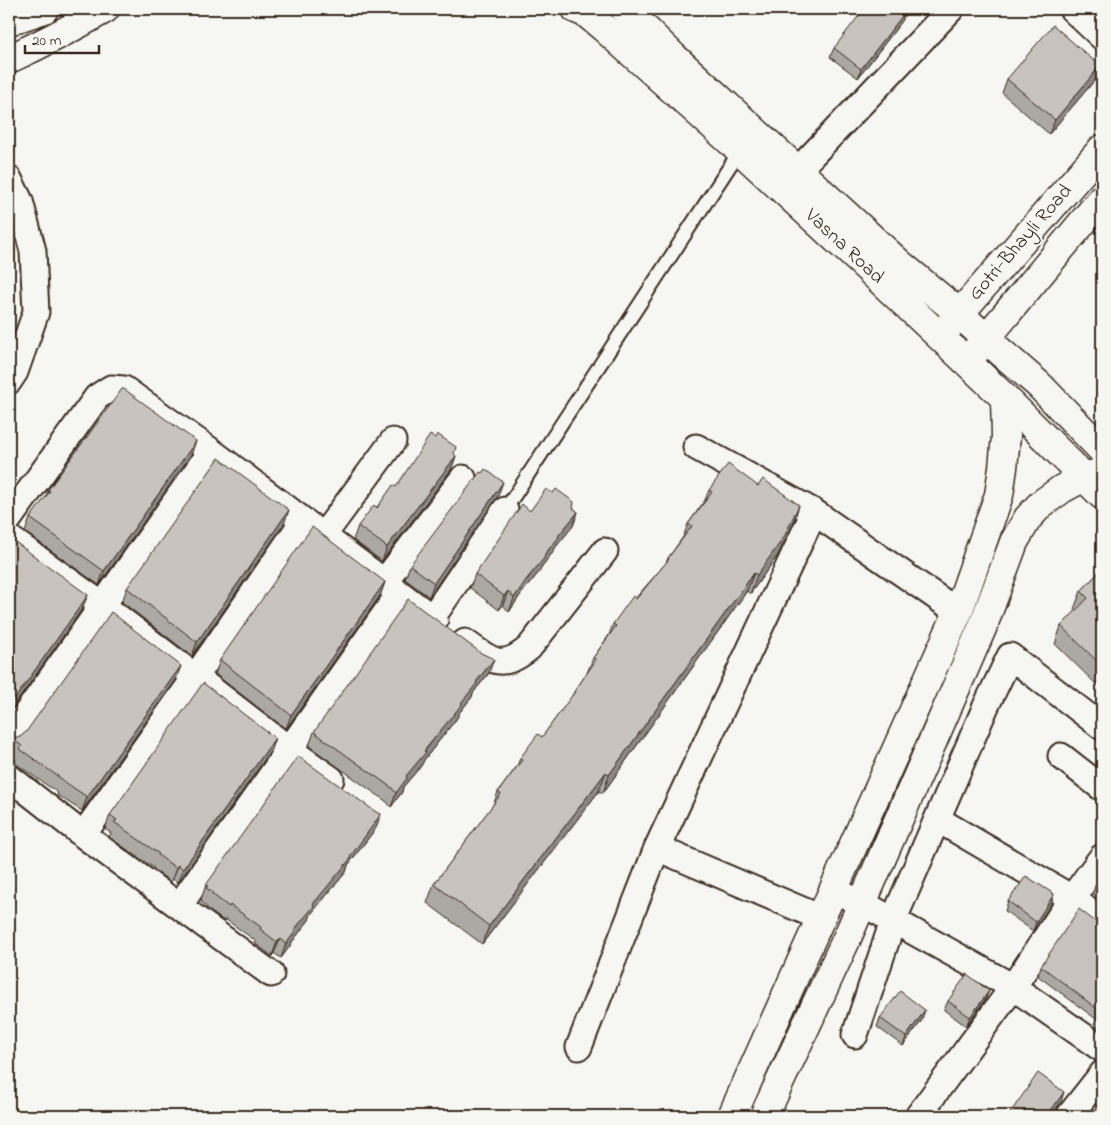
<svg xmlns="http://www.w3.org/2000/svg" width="1111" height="1125" font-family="'Indie Flower',sans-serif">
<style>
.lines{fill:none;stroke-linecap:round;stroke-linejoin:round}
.lane-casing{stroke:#3b2a1e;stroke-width:16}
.street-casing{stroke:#3b2a1e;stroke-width:29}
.secondary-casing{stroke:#3b2a1e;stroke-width:31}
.lane{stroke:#f6f6f2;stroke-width:12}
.street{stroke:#f6f6f2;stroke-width:25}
.secondary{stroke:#f6f6f2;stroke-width:28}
.wall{fill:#aca8a3;stroke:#3b2a1e}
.shaded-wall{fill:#8c8885;stroke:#3b2a1e}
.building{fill:#c8c3be;stroke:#3b2a1e}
.labels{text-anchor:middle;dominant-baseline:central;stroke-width:4;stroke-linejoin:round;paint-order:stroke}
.street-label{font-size:20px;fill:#3b2a1e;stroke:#f6f6f2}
</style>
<rect width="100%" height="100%" fill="#f6f6f2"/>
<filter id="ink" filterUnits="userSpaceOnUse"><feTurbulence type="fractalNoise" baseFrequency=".02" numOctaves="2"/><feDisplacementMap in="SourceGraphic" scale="10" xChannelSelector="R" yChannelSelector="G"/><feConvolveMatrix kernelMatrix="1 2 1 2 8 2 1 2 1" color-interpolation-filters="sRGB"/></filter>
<g filter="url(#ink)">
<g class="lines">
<g class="lane-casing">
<path id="lane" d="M505,510L741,149"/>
</g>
<g class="street-casing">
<path id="street" d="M1072,9L1102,37
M798,170L951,9
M9,179L20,201L33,251L36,312L15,372L9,381
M696,447L814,512L958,612
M9,519L97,397L111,388L124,389L211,451L435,620
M323,536L393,441
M9,538L102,605L290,750L331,779
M384,582L463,478
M432,618L505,510
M465,642C491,661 502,671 529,648L605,551
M9,738L211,451
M1061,756L1102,788
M9,777L83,835L271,974
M937,819L1072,898L1102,921
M83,835L196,676L303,521
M657,848L821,918
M833,890L862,903L1013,987L1102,1049
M179,906L399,594
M855,1035L893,921L986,706L1010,656L1102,727
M579,1047L657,848L814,512
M918,1116L1013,987L1072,898L1102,857
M1069,1116L1102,1074"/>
</g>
<g class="secondary-casing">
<path id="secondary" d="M576,9L586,13L604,28L740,150L864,265L1005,398L1102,495
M625,9L675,58L900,264L959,313L986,339L1039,385L1102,450
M9,21L44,9
M9,59C42,44 74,27 105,9
M948,327L1102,149
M974,353L1102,199
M732,1116L958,612L999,495L1003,468L1006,436L1005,398
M764,1116L847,938L983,626L1014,542L1028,518L1041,504L1062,489L1084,477L1102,472"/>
</g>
<use href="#lane" class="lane"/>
<use href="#street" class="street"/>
<use href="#secondary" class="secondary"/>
</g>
<path class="wall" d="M1093,9H1102V18Z
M906,11L902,21L858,78L830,57L834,48Z
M1007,79L1095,80L1049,134L1002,93Z
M454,454L456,456L451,470L382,561L353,540L358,526L396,487Z
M191,455L99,585L25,532L30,518L46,497L48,490Z
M758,486L799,505L793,524L778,555L750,594L747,591L603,793L599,791L482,944L427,903L434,884L493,805L498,792L517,766L520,758L542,737L572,696L574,692L587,673L593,658L609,635L613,624L666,563L668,558L683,537L688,524L705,500L709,490Z
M553,493L578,512L573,526L555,548L554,551L542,566L540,571L521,594L509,612L503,605L499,610L470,588L475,574L530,511Z
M498,496L429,597L405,579L410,565Z
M284,524L192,656L122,602L127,588Z
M1102,569V690L1055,644L1061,626L1076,611L1074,609L1081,591Z
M385,582L380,596L286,729L215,674L220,660Z
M489,673L473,693L472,697L459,713L457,718L424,760L421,766L403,787L402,792L391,807L387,802L309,746L314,732Z
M176,680L82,811L57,795L58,793L15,763L16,760L9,754V745L11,738L20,737Z
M270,752L178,883L173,879L171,882L153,869L154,868L109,837L111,833L105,829L110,815Z
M376,828L348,865L346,872L311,914L309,920L292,942L290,946L281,958L274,953L272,956L255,943L256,941L225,919L224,921L207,909V907L201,902L202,900L201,899L206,885Z
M1102,876V903L1092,895L1095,886Z
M1008,901L1051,904L1033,931L1005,911Z
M1097,923L1102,925V1030L1094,1024L1096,1019L1038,976L1041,966Z
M989,991L985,1000L966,1026L944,1010L948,1001Z
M880,1018L922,1020L903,1046L877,1027Z"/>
<path class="shaded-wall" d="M906,11L902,21L858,78L861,69Z
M1100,66L1095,80L1049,134L1055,120Z
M196,441L191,455L99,585L104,571Z
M456,456L451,470L382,561L387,547Z
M503,482L498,496L429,597L434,583Z
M799,505L793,524L778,555L750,594L757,575Z
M289,510L284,524L192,656L197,642Z
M578,512L573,526L555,548L554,551L542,566L540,571L521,594L509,612L514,598L558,536Z
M754,573L747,591L603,793L609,775Z
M385,582L380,596L286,729L291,715Z
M508,591L503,605L499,610L504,596Z
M88,595L82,609L9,713V707Z
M494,659L489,673L473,693L472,697L459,713L457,718L424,760L421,766L403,787L402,792L391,807L396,793L406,776L461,703L476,682Z
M181,666L176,680L82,811L87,797Z
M275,738L270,752L178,883L183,869Z
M606,772L599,791L482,944L489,926Z
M381,814L376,828L348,865L346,872L311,914L309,920L292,942L290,946L281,958L286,944L294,930L313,904Z
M178,865L173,879L171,882L176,868Z
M1054,894L1051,904L1033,931L1036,922Z
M280,939L274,953L272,956L277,942Z
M989,991L985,1000L966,1026L970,1017Z
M925,1010L922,1020L903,1046L906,1037Z
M1064,1092L1061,1102L1050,1116H1047Z"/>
<path class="building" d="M864,9H902L906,11L861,69L834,48Z
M1053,25L1100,66L1055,120L1007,79Z
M122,389H124L196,441L104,571L30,518L50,491L48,490Z
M437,434L456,447L454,454L456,456L387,547L358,526L374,505L377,508L393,485L396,487L430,435L435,438Z
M219,458L289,510L197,642L127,588Z
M728,464L758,486L763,479L799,505L784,537L757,575L754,573L609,775L606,772L489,926L434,884L501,794L498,792L522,760L520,758L538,734L542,737L574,693V692L596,660L593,658L616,626L613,624L633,596L636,599L669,559L668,558L692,526L688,524L712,492L709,490Z
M485,469L503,482L434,583L410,565L480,472L482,473Z
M546,489L553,493L556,489L574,502L573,508L578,512L558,536L559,537L544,555L545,557L526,580L514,598L508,591L504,596L475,574L522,504L530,511Z
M312,527L385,582L291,715L220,660Z
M11,539L88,595L9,707V542Z
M1102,569V666L1061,626L1088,598L1081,591Z
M408,599L481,653L494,659L476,682L477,683L461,703L462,704L424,751L426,752L406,776L407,778L396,793L392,788L314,732Z
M111,612L181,666L87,797L62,780H63L20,749L22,746L11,738L20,737L26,732Z
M203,683L275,738L183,869L178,865L176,868L158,855L159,854L114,822L117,820L110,815Z
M298,756L376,812L381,814L350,857L351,858L313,904L314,906L294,930L295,932L286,944L280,939L277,942L260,929L261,927L230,905L229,907L212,894L213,893L206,888L208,886L206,885Z
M1026,876L1054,894L1036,922L1008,901Z
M1102,876V891L1095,886Z
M1079,909L1097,923L1102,925V1018L1098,1015L1100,1011L1041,966Z
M967,974L989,991L970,1017L948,1001Z
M900,991L925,1010L906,1037L880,1018Z
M1038,1073L1064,1092L1047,1116H1008Z"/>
</g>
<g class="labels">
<g class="street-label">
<text transform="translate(1021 243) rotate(-49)">Gotri-Bhayli Road</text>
<text transform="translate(844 247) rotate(43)">Vasna Road</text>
</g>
</g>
<rect width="1111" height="1125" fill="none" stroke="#f6f6f2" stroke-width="30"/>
<rect x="15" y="15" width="1081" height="1095" fill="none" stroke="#3b2a1e" stroke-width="2" filter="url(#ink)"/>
<path d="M25 45v8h74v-8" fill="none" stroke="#3b2a1e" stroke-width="2.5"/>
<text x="32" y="45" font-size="15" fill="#3b2a1e" stroke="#f6f6f2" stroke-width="4" paint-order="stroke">20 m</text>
</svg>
